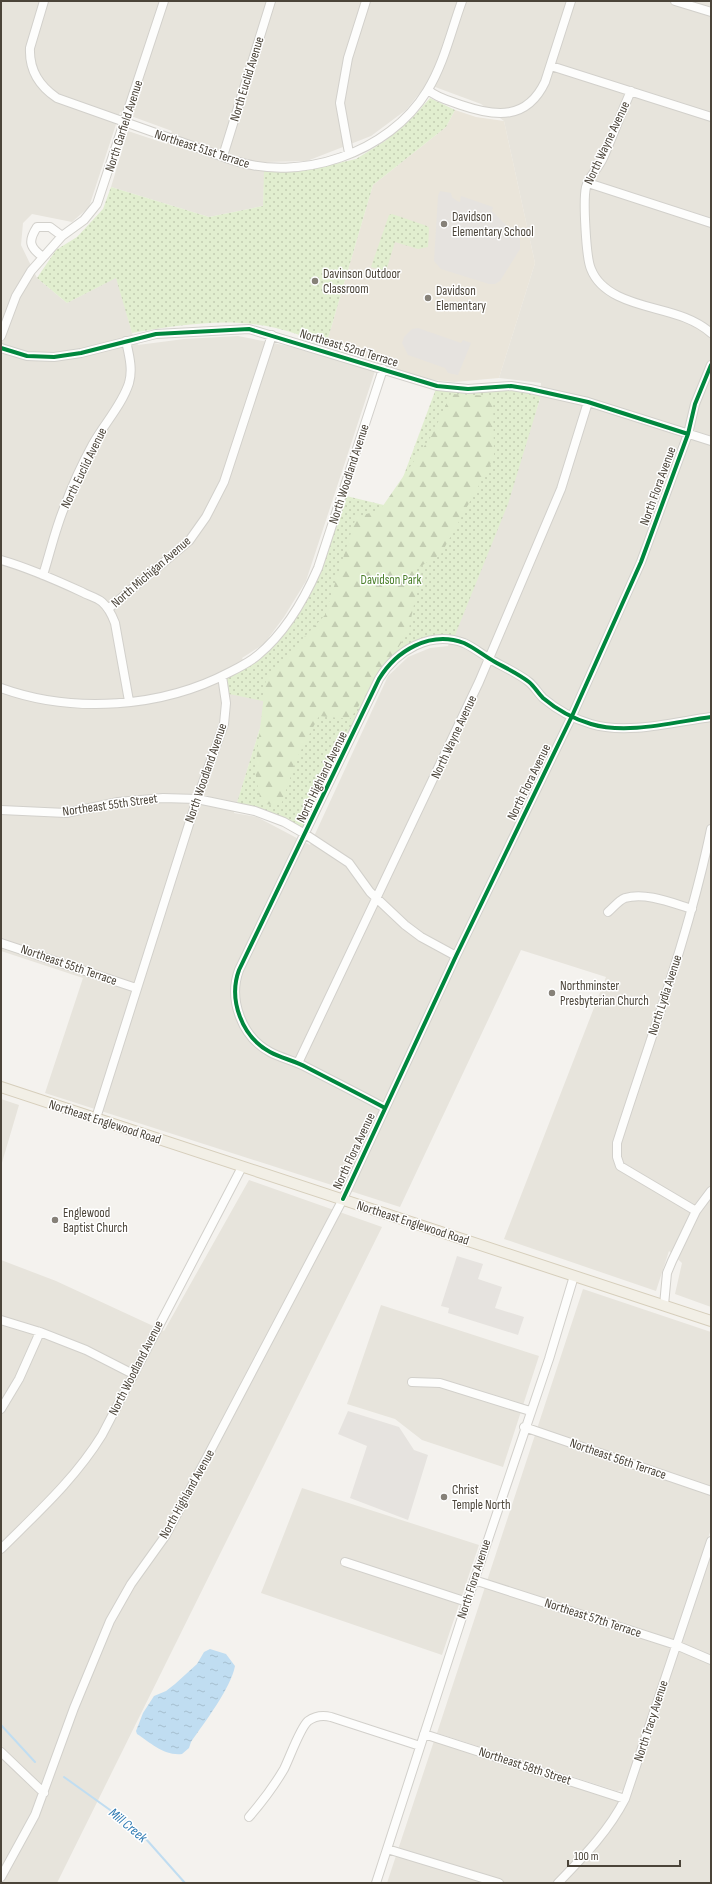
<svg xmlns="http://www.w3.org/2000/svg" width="712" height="1884" font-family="'Sofia Sans Condensed',sans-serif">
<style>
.residential{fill:#e7e4dc;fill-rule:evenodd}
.education{fill:#eae5da}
.grass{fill:url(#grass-dots)}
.forest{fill:url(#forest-firs)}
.parking{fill:#e6e3df}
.water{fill:url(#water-ripples)}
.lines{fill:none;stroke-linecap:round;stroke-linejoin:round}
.stream{stroke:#c0ddf1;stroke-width:2}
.minor-casing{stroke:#d2d0cb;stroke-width:10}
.major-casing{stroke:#d6cebb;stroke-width:12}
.minor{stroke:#fdfdfc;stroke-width:8}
.major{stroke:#f2efe6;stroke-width:10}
.cycleway-casing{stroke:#fff;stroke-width:6}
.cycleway{stroke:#00873e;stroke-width:4}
.poi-dot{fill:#868178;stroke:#fff;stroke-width:1.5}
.labels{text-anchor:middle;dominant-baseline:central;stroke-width:3;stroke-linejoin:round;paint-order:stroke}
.street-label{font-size:13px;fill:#4b4439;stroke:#fff}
.poi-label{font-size:13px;fill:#4b4439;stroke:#fff;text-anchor:start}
.park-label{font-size:13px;fill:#4a7f2a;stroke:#fff}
.water-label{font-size:14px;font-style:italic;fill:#2e7ab2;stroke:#fff}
</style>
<defs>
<pattern id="grass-dots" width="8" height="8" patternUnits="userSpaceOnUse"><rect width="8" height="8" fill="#e1eecf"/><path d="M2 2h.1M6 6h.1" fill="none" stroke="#c3cdb2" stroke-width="1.8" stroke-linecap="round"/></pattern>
<pattern id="forest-firs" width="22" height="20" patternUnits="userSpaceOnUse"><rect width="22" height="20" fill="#e1eecf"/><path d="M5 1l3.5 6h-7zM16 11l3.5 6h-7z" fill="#c3cdb2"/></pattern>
<pattern id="water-ripples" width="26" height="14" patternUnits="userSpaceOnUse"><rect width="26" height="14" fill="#c0ddf1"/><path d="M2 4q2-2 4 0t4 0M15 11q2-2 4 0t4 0" fill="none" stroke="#a6bfcf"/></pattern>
</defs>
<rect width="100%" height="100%" fill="#f4f2ee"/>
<path class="residential" d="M1,1H711V1307L675,1294L682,1263L669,1251L656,1291L504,1239L606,977L521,950L400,1207L45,1093L83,978L1,951ZM427,84L481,104L504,121L535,263L499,378L541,383L540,400L448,646L430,648L408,657L388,676L310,845L257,817L234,813L268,702L242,658L264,644L284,617L306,581L375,371L288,346L238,336L184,339L138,345L132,333L117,277L67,303L37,278L21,245L23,223L32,214L72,222L89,207L120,112L172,131L167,144L128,131L111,187L209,217L263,206L265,162L307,161L371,136L406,110Z
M1,1099L19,1105L1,1166Z
M249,1180L382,1227L57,1883H1V1260L56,1281L164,1331Z
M583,1289L711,1332V1529L627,1787L624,1790L617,1791L437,1733Z
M381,1305L539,1356L503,1467L422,1440L395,1419L347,1404Z
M302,1488L479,1545L442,1655L261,1593Z
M711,1552V1883H387L434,1741L628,1804Z"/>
<path class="education" d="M455,110L476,117L504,121L535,263L499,378L454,382L434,380L408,373L326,345L373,185L446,127Z"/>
<path class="grass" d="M430,98L455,110L446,127L373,185L326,345C310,339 293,332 276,328C228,317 180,325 132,333L116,278L67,303L37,278L56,250L77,237L103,209L111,187L209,217L263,206L264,171L308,170L356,159L385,141L413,117Z
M392,214L427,226L429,228L428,247L418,249L395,242L386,271L371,267L389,215Z
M437,386H498L542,392L508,504L453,640H433L397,656L376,688L305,834L236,806L268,702L224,693L222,676L275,639L311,585L342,495L392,507Z"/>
<path class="forest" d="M451,394L493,396L494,458L441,554L416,569L417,590L408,633L350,719L319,716L297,758L281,805L261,804L255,771L266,678L325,615L356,517L380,510L432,435Z"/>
<path class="parking" d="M440,191L451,193L452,197L457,201L460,202L461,196L493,207L492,211L520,239V249L500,281L495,284H489L441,269L434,261L438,196Z
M418,328L461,343L463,340L471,343L458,375L448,373L445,368L408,355L402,343L404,337L412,329Z
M457,1256L483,1264L478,1279L502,1287L495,1308L524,1317L518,1335L448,1313L449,1308L441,1306Z
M348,1411L399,1427L414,1450L428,1455L408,1520L350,1498L367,1446L338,1434Z"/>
<path class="water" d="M210,1649L226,1654L235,1666C231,1688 204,1723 191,1742L189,1748L182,1754C164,1756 151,1743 137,1734L136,1731L143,1713L154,1696L166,1691L175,1684L197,1664L204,1652Z"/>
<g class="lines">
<path class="stream" d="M1,1725L35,1762
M64,1777L138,1830L185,1883"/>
<g class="minor-casing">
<path id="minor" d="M44,1L30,48C29,70 39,86 57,98L232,160C300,183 389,153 427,91C444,64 451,31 462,1
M675,1L711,12
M551,66L711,117
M428,90C437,98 450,101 461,105C496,117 527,120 545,82L571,1
M631,91C621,113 613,136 603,158C598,169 589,176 586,187C583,200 586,258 591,269C596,282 606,290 618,296C648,311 685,310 711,333
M349,153L340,103L348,58L366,1
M223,156L271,1
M588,183L711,223
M43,257C29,247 28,241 37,227H50L62,236
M1,336L16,296L31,271L62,236L84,220L97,204L164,1
M1,348L27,356L54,357L81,353L156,334L249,329L437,386L468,389L511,386L530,389L588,402L711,441
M1,560C29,568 56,580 82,592C89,596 96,597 102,602C109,608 112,615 115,623L129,701
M43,575C50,553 55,530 64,508C72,486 82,464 93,444C104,424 122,405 129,383C133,369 129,355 126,341
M108,609L189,541L206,517L224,482L272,335
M1,688C73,714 162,708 230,672C240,667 250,662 258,655C286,632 304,600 318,568L383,369
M1,810L66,813L118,802L163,798L197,799L255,811L284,822L305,834L349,863L370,892L405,925L421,937L456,956
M608,912C613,908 619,900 625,898C646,892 672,903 692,909
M1,943L136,988
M298,1063L479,682L561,489L588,402
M385,1108C359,1094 333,1081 306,1067C295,1061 281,1058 270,1052C242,1037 228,1000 239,970L379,679C396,651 430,630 464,643C475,648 484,656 495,662C506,668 519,674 529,682C534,686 538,693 543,698C556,709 574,719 591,724C627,735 674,722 711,717
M96,1118L197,799L224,724L226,703L222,676
M696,1211L620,1166L617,1157V1143C650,1039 689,936 711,829
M664,1305L667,1273L672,1261L696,1211L711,1191
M1,1320L40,1332L86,1350L133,1374
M412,1382L440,1383L530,1411
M1,1409L19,1379L40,1332
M524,1427L711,1491
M1,1549C37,1513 75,1479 102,1435L242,1167
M345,1562L467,1602
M474,1580L676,1645L711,1660
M424,1734L625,1799
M1,1752L44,1793
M249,1817C262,1802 274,1786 284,1769C290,1757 300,1728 308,1721C315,1716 323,1715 331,1717L420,1746
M387,1849L499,1883
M1,1877L35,1815L74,1708L110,1621L131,1584L166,1535L343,1199L456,956L572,716L641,562L688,434L695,404L711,365
M376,1883L467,1602L549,1359L574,1276
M558,1883C583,1857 608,1832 625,1799L711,1541"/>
</g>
<g class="major-casing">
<path id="major" d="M1,1087L711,1321"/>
</g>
<use href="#minor" class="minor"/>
<use href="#major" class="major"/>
<g class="cycleway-casing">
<path id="cycleway" d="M1,348L27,356L54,357L81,353L156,334L249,329L437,386L468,389L511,386L530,389L588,402L688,434
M385,1108C359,1094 333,1081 306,1067C295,1061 281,1058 270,1052C242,1037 228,1000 239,970L379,679C396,651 430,630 464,643C475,648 484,656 495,662C506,668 519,674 529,682C534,686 538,693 543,698C556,709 574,719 591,724C627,735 674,722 711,717
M343,1199L456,956L572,716L641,562L688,434L695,404L711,365"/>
</g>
<use href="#cycleway" class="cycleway"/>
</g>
<g class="poi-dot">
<circle cx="444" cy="224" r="4"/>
<circle cx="315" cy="281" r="4"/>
<circle cx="428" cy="298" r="4"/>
<circle cx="552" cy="993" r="4"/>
<circle cx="55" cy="1220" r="4"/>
<circle cx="444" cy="1497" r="4"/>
</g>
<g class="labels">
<g class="street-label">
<text transform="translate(247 79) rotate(-73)">North Euclid Avenue</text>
<text transform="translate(124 126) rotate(-72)">North Garfield Avenue</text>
<text transform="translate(607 143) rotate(-65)">North Wayne Avenue</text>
<text transform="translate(202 149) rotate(18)">Northeast 51st Terrace</text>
<text transform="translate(349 348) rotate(17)">Northeast 52nd Terrace</text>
<text transform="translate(84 468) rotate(-64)">North Euclid Avenue</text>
<text transform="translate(349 474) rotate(-72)">North Woodland Avenue</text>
<text transform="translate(658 486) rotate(-70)">North Flora Avenue</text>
<text transform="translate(151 572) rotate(-41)">North Michigan Avenue</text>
<text transform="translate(454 737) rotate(-65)">North Wayne Avenue</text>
<text transform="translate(206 773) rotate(-71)">North Woodland Avenue</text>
<text transform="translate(322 777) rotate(-64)">North Highland Avenue</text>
<text transform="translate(529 782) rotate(-64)">North Flora Avenue</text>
<text transform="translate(110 805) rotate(-8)">Northeast 55th Street</text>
<text transform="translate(69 965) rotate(19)">Northeast 55th Terrace</text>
<text transform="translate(665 995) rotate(-72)">North Lydia Avenue</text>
<text transform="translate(105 1122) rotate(18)">Northeast Englewood Road</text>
<text transform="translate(354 1151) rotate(-65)">North Flora Avenue</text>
<text transform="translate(413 1223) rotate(18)">Northeast Englewood Road</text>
<text transform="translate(136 1368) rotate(-63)">North Woodland Avenue</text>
<text transform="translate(618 1459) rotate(19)">Northeast 56th Terrace</text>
<text transform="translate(187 1494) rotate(-61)">North Highland Avenue</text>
<text transform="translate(474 1579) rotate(-72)">North Flora Avenue</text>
<text transform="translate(593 1618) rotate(18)">Northeast 57th Terrace</text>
<text transform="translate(651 1721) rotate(-72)">North Tracy Avenue</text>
<text transform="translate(525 1766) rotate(18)">Northeast 58th Street</text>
</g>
<g class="poi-label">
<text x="452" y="217">Davidson<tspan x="452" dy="15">Elementary School</tspan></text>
<text x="323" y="274">Davinson Outdoor<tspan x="323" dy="15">Classroom</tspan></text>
<text x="436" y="291">Davidson<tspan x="436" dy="15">Elementary</tspan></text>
<text x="560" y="986">Northminster<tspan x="560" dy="15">Presbyterian Church</tspan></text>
<text x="63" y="1213">Englewood<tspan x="63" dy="15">Baptist Church</tspan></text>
<text x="452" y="1490">Christ<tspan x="452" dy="15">Temple North</tspan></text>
</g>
<g class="park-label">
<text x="391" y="580">Davidson Park</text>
</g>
<g class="water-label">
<text transform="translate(128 1825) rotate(40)">Mill Creek</text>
</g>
</g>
<rect width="712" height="1884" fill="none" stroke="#4b4439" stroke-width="4"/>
<path d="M568 1860v6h112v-6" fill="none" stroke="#4b4439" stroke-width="2"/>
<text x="574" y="1860" font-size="12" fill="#4b4439" stroke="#ffffff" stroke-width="3" paint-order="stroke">100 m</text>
</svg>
